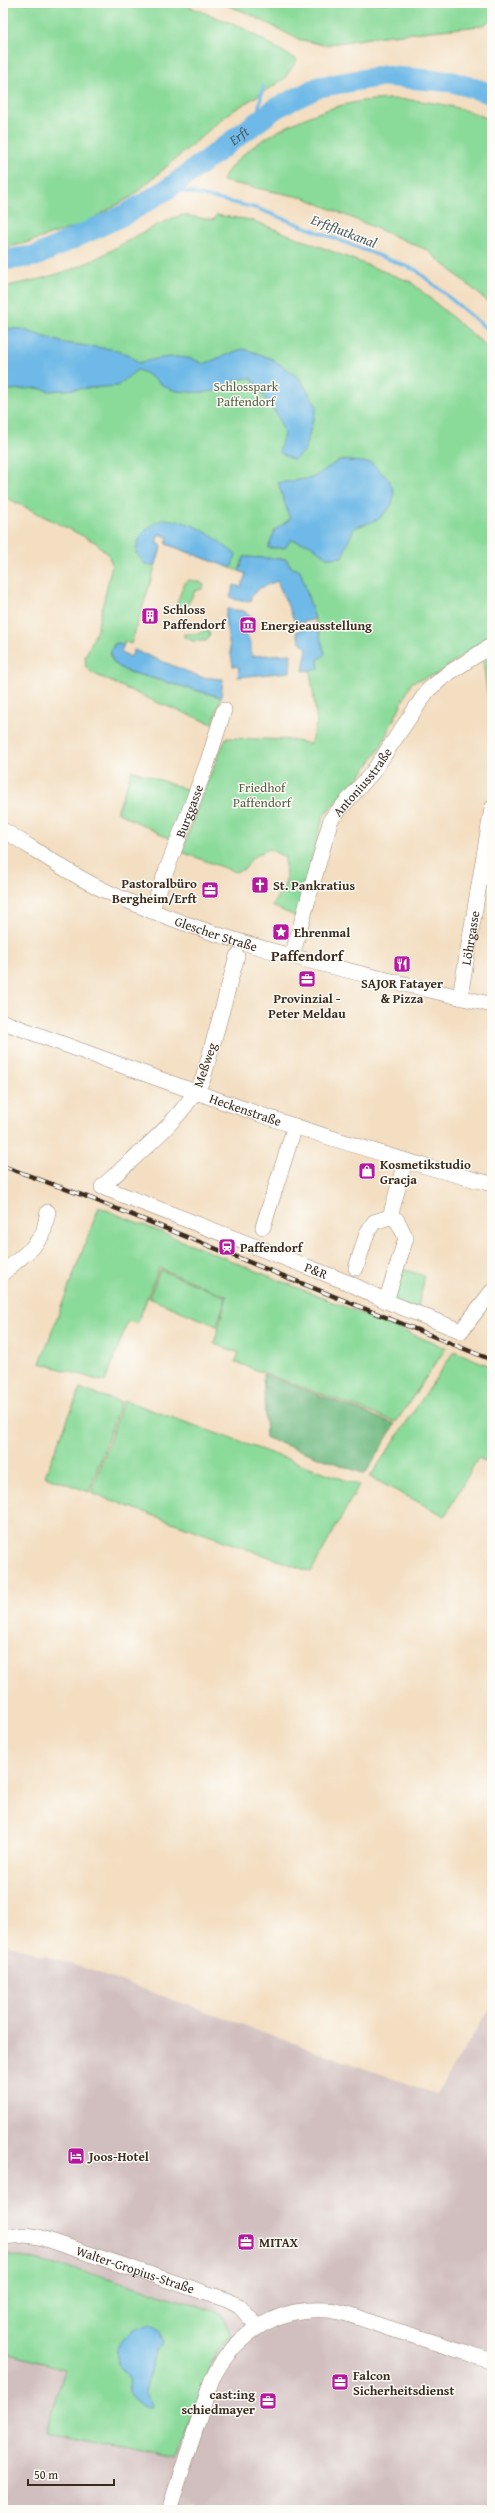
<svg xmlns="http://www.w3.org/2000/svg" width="495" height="2513" font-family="'Gentium Book Plus',serif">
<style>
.industrial{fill:#d1bfbf}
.green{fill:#8ada9a;stroke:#62825c}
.forest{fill:#6fba82;stroke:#557250}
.water{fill:#6eb9e7;stroke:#547282}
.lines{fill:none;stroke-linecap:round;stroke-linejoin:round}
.stream{stroke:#6eb9e7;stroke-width:3.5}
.river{stroke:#6eb9e7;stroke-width:21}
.minor-casing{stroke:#978470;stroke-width:16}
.minor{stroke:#fff;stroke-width:15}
.rail-casing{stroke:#3b2a1e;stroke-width:4.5}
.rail{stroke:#fdfcf7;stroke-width:3;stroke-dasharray:9;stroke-linecap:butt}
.labels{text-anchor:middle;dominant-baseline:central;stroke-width:3;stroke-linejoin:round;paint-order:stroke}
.park-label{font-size:13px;fill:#535f43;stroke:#fdfcf7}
.poi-label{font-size:13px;font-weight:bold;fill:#3b2a1e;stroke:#fdfcf7;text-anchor:start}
.street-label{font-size:13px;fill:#3b2a1e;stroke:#fdfcf7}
.water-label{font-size:14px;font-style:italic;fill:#4d5c64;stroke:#fdfcf7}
.quarter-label{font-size:15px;font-weight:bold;fill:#3b2a1e;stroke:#fdfcf7}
</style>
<rect width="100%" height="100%" fill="#fdfcf7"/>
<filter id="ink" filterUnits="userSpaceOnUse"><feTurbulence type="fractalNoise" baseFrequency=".025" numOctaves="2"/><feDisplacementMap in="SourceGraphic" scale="8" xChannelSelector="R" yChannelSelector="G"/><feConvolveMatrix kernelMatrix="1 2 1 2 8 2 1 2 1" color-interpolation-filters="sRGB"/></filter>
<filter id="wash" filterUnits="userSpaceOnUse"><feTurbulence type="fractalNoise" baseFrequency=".012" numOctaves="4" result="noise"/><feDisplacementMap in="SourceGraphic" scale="16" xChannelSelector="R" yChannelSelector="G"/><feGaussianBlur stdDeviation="0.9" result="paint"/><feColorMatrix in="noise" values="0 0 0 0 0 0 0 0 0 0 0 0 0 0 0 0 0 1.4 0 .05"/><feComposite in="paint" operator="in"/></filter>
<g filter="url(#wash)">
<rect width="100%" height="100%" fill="#f3dec1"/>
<path class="industrial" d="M3,1943L90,1970L436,2094L492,2005V2510H3V2352L65,2369L94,2273L3,2253Z"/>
<path class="green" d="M3,3H180L241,27L297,60L284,79L228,114L131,197L81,225L22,244L3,248Z
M221,3H492V20L481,26L383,36L324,45L298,39L247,13Z
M389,99C425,100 459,105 492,121V305L427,250L305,198L222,181C238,144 314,110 352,103C364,100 377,100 389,99Z
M182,215L214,220L216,215L251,220L411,282L492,351V634L437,674L412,682L380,748L361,775L324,815L311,859L314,868L297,917L272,906L286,882L285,857L269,849L252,858L245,869L235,872L182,852L202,794L226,738L293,740L310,744L317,722L310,670L318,669V660L325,654L300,570L292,568L286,559L244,557L239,571L166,544L168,537L159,534L156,543L162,545L131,644L125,642L124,644H114L110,655L114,663L126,671L221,697L213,724L156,702L92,673L86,667L85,657L97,630L112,565L108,554L95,542L3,496V287C32,281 62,275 89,262C120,247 150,225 182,215Z
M189,580L200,582L204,585L202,589L195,591L187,606L179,609L177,603L184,584Z
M207,630L210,634L206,641H193L184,637V634H198Z
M492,656V698L488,697L483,662Z
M132,770L191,791L174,841L117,812Z
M99,1207L446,1348L396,1422L235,1362L239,1353L214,1344L227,1296L159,1268L137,1324L128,1321L105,1382L40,1363Z
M399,1268L425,1276L417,1311L389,1300Z
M160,1270L226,1297L217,1326L149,1298Z
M454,1351L492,1367V1464L478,1458L445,1516L370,1477Z
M80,1389L121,1402L89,1492L45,1476Z
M124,1400L359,1485L311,1572L91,1493Z
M3,2253L95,2274L221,2313L231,2334L216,2352L176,2459L47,2432L65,2369L3,2352Z"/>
<path class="forest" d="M263,1374L395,1424L365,1474L266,1438Z"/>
<path class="water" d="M3,328L21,329L64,343L111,349L130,355L138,363C158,358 185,352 203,364L242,349L254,352L272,359L299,378L317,406L304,452L293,460L279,452L284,434L278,416L251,378C238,377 229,385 217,390C207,394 188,392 177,391C161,388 151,373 137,370L117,386L50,391L37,388L9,390L3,388Z
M340,460L372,463L389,480L394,492L392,504L387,511L377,520L354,528L342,557L328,558L309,544L291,540L285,548H268L275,530L290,519L278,483L312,478Z
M165,519C197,522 212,535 236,555L231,568L166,544L168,537L159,534L156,543L162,545L155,566L145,564L136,553C137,534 149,524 165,519Z
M244,557L286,559L292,568L300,570L315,619L300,623L295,622L277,581L260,588L251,596V601L236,600L230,597L234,585L241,587L246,574L239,571Z
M227,609L244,611L251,617L240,618L239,622L241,623V635H246L251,644V656L291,654L290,672L238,677L239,667L233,666L225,619Z
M316,624L325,654L318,660L319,669L303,671L307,648L301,643L296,632Z
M116,643L124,644L121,652L131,657L134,650L201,677L223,679L221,697L126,671C117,666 110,662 111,650Z
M150,2324L160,2331L163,2342L155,2352L145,2391L153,2406L152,2408C144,2408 130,2401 129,2392C128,2388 130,2384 129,2380C127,2373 120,2368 118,2361C111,2340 134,2329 150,2324Z"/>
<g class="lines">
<path class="stream" d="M256,123L263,86
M169,188L256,208L416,270L492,333"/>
<path class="river" id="s1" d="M3,260L36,256L126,214L169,188L276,108L319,87L383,76L453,82L492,94"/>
</g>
</g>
<g filter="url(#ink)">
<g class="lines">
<g class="minor-casing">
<g id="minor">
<path id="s2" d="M3,830C38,851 72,876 110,893C231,949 364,973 492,1005"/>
<path id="s3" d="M151,911L208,761L224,710"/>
<path id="s4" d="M237,956L203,1079C181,1121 137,1154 102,1187L349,1283L386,1301L461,1331L492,1291"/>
<path id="s5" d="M292,956L331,819L372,773L428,690L446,675L492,645"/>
<path id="s6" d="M460,997L492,808"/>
<path id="s7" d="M3,1022C164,1081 325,1142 492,1184"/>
<path d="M263,1227L295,1126"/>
<path d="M356,1268L367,1233L374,1222L390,1217"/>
<path d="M3,1273L32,1248L43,1234L48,1212"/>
<path d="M386,1301L406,1238L397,1220L390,1217L405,1162"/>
<path id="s8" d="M3,2237L26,2235L39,2237L227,2300L239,2306L258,2327"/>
<path d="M169,2510L212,2379C234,2336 276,2306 327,2310C347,2311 371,2323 391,2329C425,2339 458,2350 492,2361"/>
</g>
</g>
<use href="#minor" class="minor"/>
<g class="rail-casing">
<path id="rail" d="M3,1166L90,1198L492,1360"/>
</g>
<use href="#rail" class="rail"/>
</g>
</g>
<defs>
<g id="building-square" transform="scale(0.9)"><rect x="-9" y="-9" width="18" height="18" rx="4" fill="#b5179e" stroke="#fdfcf7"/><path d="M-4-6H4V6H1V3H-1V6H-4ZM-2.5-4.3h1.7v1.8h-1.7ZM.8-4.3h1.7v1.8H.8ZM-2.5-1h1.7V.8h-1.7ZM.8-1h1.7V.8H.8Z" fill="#fff"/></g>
<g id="museum-square" transform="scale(0.9)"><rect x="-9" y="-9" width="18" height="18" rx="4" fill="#b5179e" stroke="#fdfcf7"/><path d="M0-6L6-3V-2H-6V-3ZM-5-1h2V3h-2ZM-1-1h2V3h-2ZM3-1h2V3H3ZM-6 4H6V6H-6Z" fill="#fff"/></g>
<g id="church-square" transform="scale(0.9)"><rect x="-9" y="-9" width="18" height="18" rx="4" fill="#b5179e" stroke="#fdfcf7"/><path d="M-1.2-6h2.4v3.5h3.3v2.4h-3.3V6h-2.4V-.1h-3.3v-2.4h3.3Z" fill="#fff"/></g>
<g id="office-square" transform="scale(0.9)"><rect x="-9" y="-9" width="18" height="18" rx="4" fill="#b5179e" stroke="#fdfcf7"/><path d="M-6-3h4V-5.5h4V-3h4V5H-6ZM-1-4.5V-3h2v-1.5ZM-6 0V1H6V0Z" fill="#fff"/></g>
<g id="sight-square" transform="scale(0.9)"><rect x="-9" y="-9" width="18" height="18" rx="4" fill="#b5179e" stroke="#fdfcf7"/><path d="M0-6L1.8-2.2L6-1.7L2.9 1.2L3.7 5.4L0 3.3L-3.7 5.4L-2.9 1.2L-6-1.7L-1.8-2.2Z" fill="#fff"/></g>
<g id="restaurant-square" transform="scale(0.9)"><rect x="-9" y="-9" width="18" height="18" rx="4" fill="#b5179e" stroke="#fdfcf7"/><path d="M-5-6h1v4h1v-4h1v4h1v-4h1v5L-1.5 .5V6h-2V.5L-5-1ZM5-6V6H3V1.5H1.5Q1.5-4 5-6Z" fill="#fff"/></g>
<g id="shop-square" transform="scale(0.9)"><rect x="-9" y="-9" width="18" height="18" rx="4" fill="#b5179e" stroke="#fdfcf7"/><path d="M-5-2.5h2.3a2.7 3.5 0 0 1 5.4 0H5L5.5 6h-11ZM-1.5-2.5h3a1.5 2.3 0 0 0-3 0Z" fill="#fff"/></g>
<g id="station-square" transform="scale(0.9)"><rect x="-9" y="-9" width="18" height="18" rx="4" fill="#b5179e" stroke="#fdfcf7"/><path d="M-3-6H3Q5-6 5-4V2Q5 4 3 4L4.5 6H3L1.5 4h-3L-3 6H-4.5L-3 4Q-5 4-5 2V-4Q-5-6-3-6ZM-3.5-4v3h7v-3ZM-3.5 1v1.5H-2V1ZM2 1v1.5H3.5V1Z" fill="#fff"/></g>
<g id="hotel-square" transform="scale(0.9)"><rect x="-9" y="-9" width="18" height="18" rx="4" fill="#b5179e" stroke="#fdfcf7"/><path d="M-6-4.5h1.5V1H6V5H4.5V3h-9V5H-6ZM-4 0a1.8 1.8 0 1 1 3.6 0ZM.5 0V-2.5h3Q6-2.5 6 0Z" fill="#fff"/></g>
</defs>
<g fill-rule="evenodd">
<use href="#building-square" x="150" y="616"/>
<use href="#museum-square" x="248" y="625"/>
<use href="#church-square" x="260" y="885"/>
<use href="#office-square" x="210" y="890"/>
<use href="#sight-square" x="281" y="932"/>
<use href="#restaurant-square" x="402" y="964"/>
<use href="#office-square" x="307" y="979"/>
<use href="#shop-square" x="367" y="1171"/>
<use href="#station-square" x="227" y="1247"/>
<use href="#hotel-square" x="76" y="2156"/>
<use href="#office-square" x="246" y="2242"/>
<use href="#office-square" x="340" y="2382"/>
<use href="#office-square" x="268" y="2401"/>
</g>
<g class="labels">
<g class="park-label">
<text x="246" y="386">Schlosspark<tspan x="246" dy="15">Paffendorf</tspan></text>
<text x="262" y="787">Friedhof<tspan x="262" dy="15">Paffendorf</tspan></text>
</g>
<g class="poi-label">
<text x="163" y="609">Schloss<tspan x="163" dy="15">Paffendorf</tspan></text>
<text x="261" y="625">Energieausstellung</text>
<text x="197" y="883" text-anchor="end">Pastoralbüro<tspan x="197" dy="15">Bergheim/Erft</tspan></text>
<text x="273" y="885">St. Pankratius</text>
<text x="294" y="932">Ehrenmal</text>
<text x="402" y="983" text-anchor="middle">SAJOR Fatayer<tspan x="402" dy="15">&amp; Pizza</tspan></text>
<text x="307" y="998" text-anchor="middle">Provinzial -<tspan x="307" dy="15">Peter Meldau</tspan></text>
<text x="380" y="1164">Kosmetikstudio<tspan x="380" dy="15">Gracja</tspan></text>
<text x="240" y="1247">Paffendorf</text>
<text x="89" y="2156">Joos-Hotel</text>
<text x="259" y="2242">MITAX</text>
<text x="353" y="2375">Falcon<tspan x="353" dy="15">Sicherheitsdienst</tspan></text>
<text x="255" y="2394" text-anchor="end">cast:ing<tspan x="255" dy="15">schiedmayer</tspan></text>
</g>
<g class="street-label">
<text stroke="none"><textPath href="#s5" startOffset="191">Antoniusstraße</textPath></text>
<text stroke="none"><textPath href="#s3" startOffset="107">Burggasse</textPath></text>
<text stroke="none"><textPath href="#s2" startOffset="238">Glescher Straße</textPath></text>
<text stroke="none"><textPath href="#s6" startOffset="60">Löhrgasse</textPath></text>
<text transform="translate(205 1065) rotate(-71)">Meßweg</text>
<text stroke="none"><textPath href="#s7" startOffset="258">Heckenstraße</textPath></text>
<text stroke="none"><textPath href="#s4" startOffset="506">P&amp;R</textPath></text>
<text stroke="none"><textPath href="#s8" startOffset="138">Walter-Gropius-Straße</textPath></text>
</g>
<g class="water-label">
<text stroke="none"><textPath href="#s1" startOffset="270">Erft</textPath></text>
<text transform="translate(344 231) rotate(21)">Erftflutkanal</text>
</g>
<g class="quarter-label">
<text x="307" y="955">Paffendorf</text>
</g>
</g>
<rect width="495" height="2513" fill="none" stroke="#fdfcf7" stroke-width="16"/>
<path d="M28 2479v6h86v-6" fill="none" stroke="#3b2a1e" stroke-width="2"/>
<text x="34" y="2479" font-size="12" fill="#3b2a1e" stroke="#fdfcf7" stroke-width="3" paint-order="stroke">50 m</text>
</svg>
